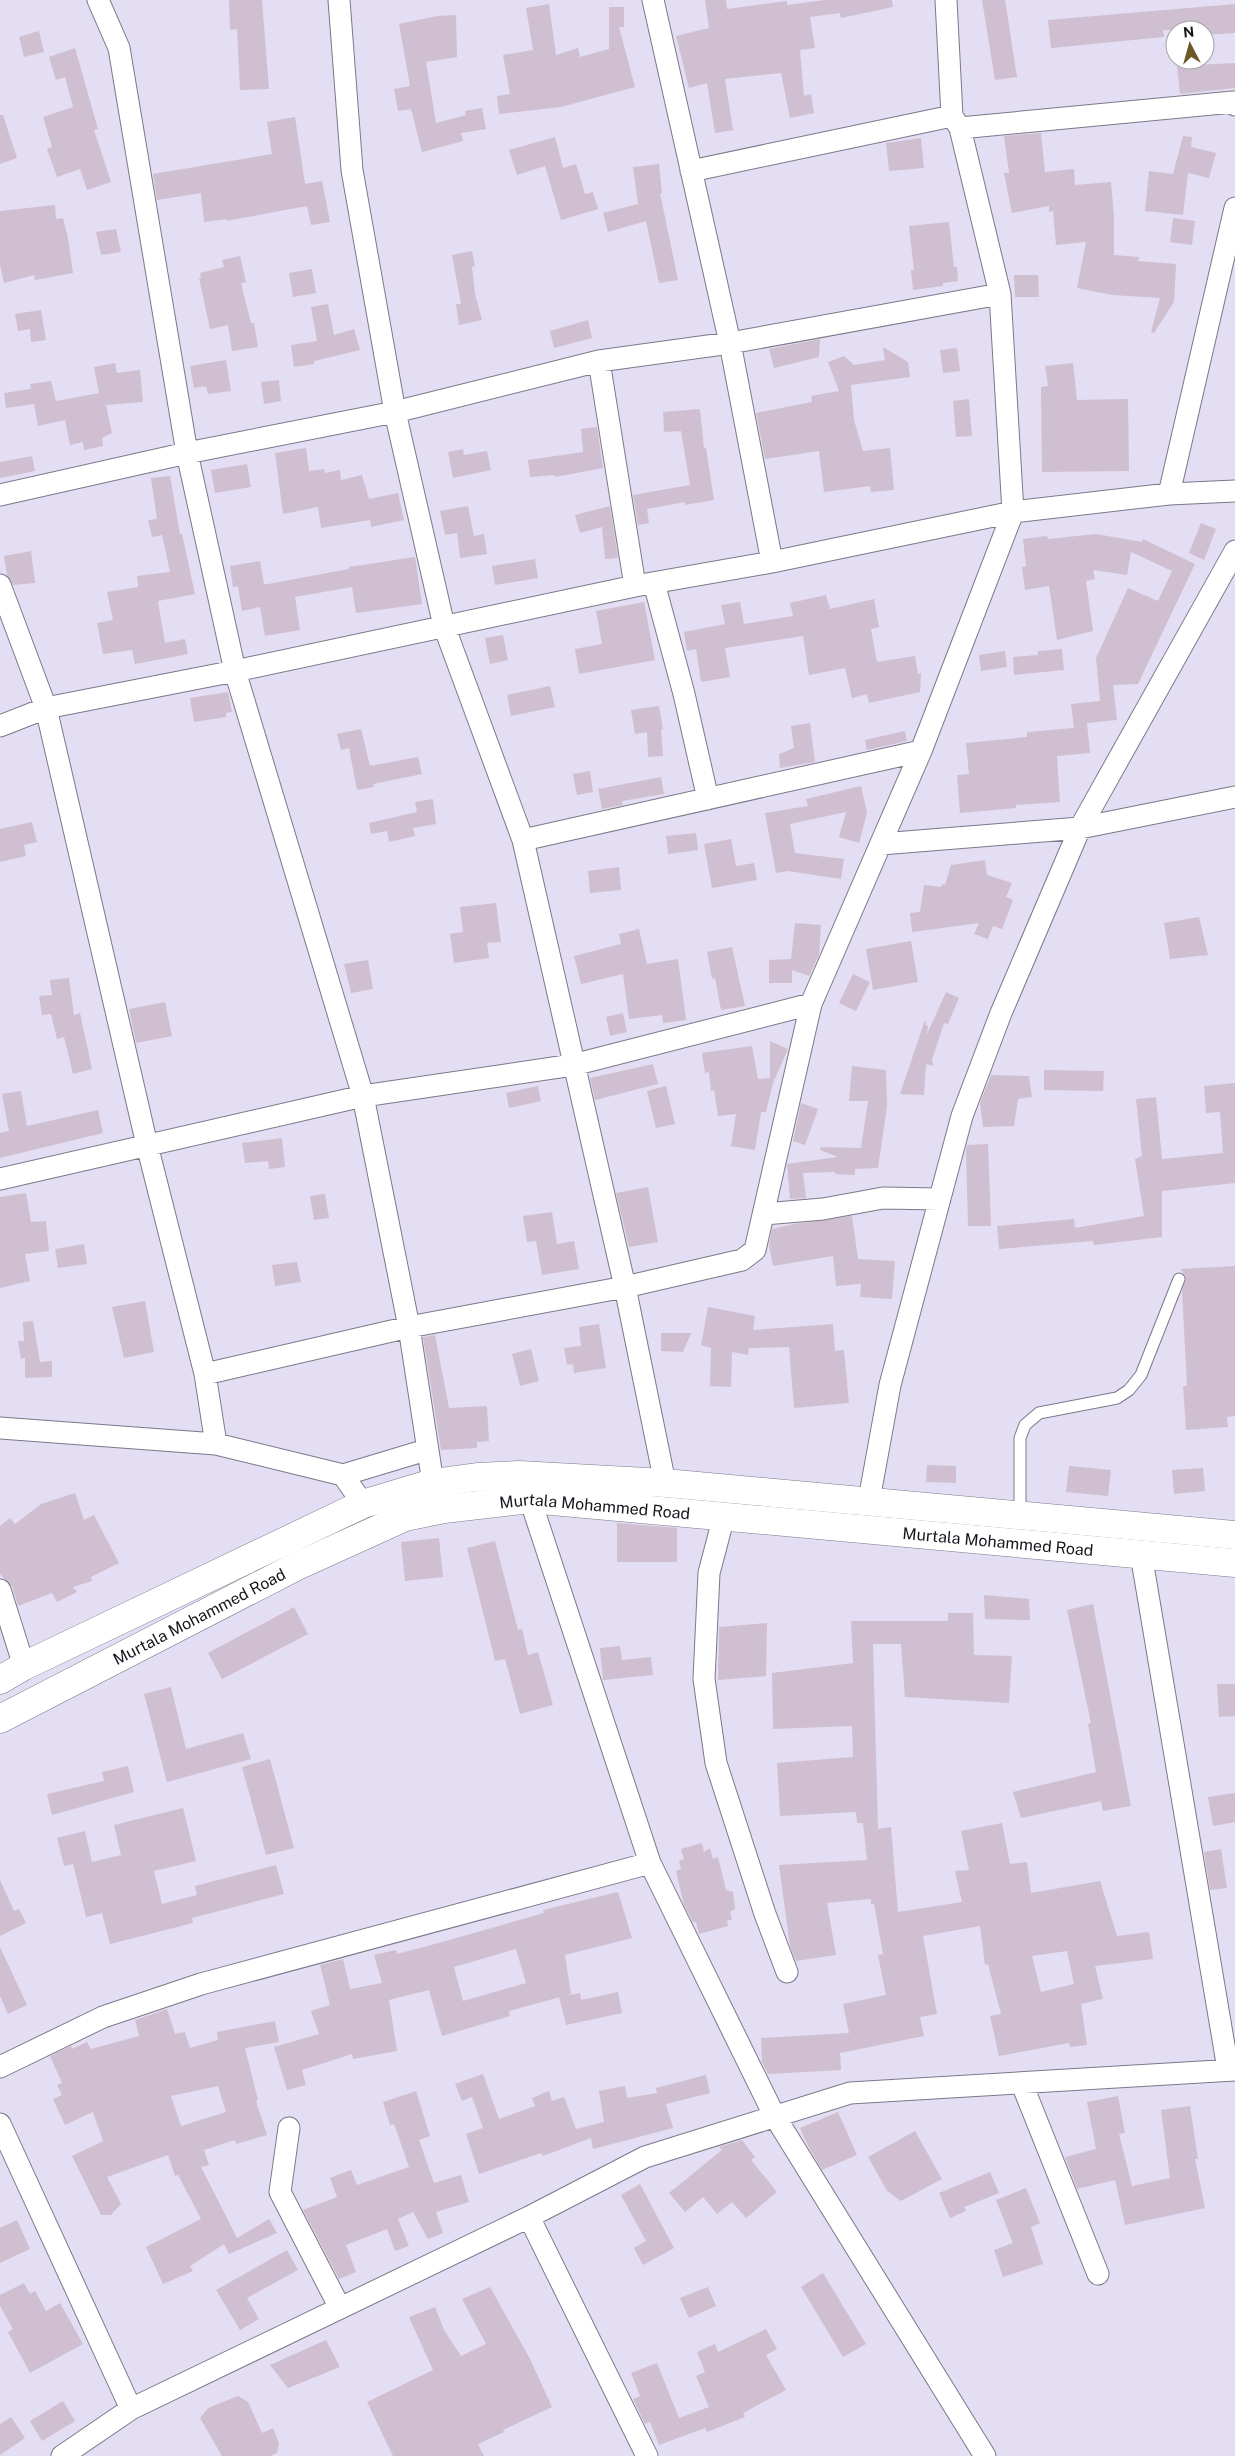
<svg xmlns="http://www.w3.org/2000/svg" width="1235" height="2456" font-family="'Public Sans',sans-serif">
<style>
.building{fill:#cfbfd0;fill-rule:evenodd}
.lines{fill:none;stroke-linecap:round;stroke-linejoin:round}
.lane-casing{stroke:#7c788a;stroke-width:13}
.street-casing{stroke:#7c788a;stroke-width:23}
.secondary-casing{stroke:#7c788a;stroke-width:29}
.lane{stroke:#fff;stroke-width:11}
.street{stroke:#fff;stroke-width:21}
.secondary{stroke:#fff;stroke-width:28}
.labels{text-anchor:middle;dominant-baseline:central;stroke-width:5;stroke-linejoin:round;paint-order:stroke}
.street-label{font-size:16px;fill:#18161d;stroke:#fff}
</style>
<rect width="100%" height="100%" fill="#e3def3"/>
<path class="building" d="M229,0H262L269,89L240,90L237,29L230,30Z
M705,0H726L727,9L787,1V5L825,0H892L893,7L841,18L840,13L810,17L815,48L800,50L804,96L811,94L814,113L790,118L781,73L725,79L733,130L715,133L707,83L689,88L676,36L709,28Z
M982,0H1005L1017,77L995,80Z
M549,4L556,55L578,48L580,57L609,49V7H624V27H619L635,87L561,107L499,114L497,96L510,94L503,55L533,50L526,8Z
M1235,4V33L1205,35V30H1163L1164,37L1051,48L1048,20Z
M456,15L457,57L426,62L436,123L466,115L465,111L482,108L486,129L461,133L463,141L422,152L411,109L398,111L394,89L410,86L399,24L437,16Z
M39,31L44,52L24,57L19,37Z
M75,48L98,129L94,130L111,182L87,190L80,169L57,177L47,149L52,147L43,117L73,107L65,77L56,80L49,57Z
M1235,63V88L1180,94L1177,66Z
M0,115H3L17,158L0,164Z
M295,117L305,184L322,181L330,222L311,225L307,206L226,221V219L204,222L201,193L157,200L153,174L272,154L267,122Z
M1041,133L1045,172L1074,169L1075,185L1111,182L1114,217V255L1139,257L1138,261L1176,264L1174,302L1154,333L1151,332L1160,298L1112,295L1077,288L1086,242L1056,245L1053,211L1049,212V206L1012,213L1004,173H1009L1004,136Z
M1183,136L1192,137L1191,147L1216,153L1209,178L1188,173L1183,215L1145,211L1149,171L1173,174Z
M555,137L563,168L576,164L585,194L593,192L598,209L561,220L545,166L517,175L509,150Z
M921,138L924,168L889,171L886,143Z
M659,164L662,193H660L678,280L659,283L646,221L608,232L603,213L638,204L633,167Z
M55,205L56,219L63,218L68,238L73,273L35,280L34,275L4,283L0,265V211Z
M1173,218L1195,221L1192,245L1170,242Z
M949,222L954,267H957L958,281L943,283V286L913,290L911,270H914L909,226Z
M116,229L121,252L101,255L96,232Z
M472,251L475,266L472,267L475,294L482,320L459,325L456,304H461L452,255Z
M240,256L246,282L241,283L251,323H254L258,347L232,351L228,325L210,329L199,278H201L200,273L224,267L222,260Z
M312,269L316,293L293,297L289,273Z
M1014,275H1038L1039,297H1015Z
M328,304L334,335L354,329L360,350L314,361V364L294,367L291,345L317,341L311,307Z
M41,310L46,340L31,342L30,329L18,331L15,314Z
M588,320L592,338L554,348L550,331Z
M820,339L819,357L774,368L769,349Z
M883,347L908,362L910,377L851,385L854,420L863,451L890,448L894,490L871,492L870,486L824,492L819,451L765,459L756,413L812,402L811,396L839,391L828,362L844,356L854,365L885,360Z
M957,348L960,371L943,373L940,350Z
M226,360L231,391L208,394L206,386L194,388L190,366Z
M115,363L117,373L140,370L143,402L106,405L112,433L102,438L103,446L84,450L83,442L70,445L65,420L38,426L34,404L6,408L4,393L31,389L30,384L51,381L56,401L99,393L94,367Z
M1073,363L1077,400L1128,399L1129,471L1042,472L1041,387L1048,386L1045,366Z
M279,380L281,401L264,404L261,382Z
M969,399L972,436L956,437L953,401Z
M700,409L704,448H706L714,500L685,505V502L647,509L649,523L638,525L633,495L690,485L681,431L664,432L663,412Z
M597,427L603,468L555,477V475L530,477L528,460L583,452L581,429Z
M306,448L309,471L324,469L325,473L340,470L341,480L362,475L369,499L398,493L404,520L371,527L370,520L321,528L318,507L283,514L275,453Z
M463,449L464,455L487,451L491,470L453,478L448,452Z
M32,456L35,471L0,478V462Z
M247,464L251,487L215,493L211,470Z
M170,476L180,534H182L195,594L158,601L165,643L185,639L188,654L135,664L132,650L103,654L97,623L113,620L107,592L138,587L137,576L170,572L162,535L152,537L148,520L157,519L151,478Z
M468,506L474,536L484,534L487,554L460,558L457,533L445,535L440,511Z
M610,506L618,558L605,559L602,527L580,533L575,515Z
M1201,523L1216,529L1204,560L1189,553Z
M1096,534L1142,542L1143,539L1195,564L1138,684L1113,685L1117,720L1087,723L1090,753L1057,756L1060,802L1016,805V808L960,813L957,775L969,774L966,743L1027,737V732L1074,728L1071,704L1100,701L1096,658L1128,588L1158,601L1172,571L1131,552L1127,575L1093,570L1095,579L1086,581L1093,631L1057,640L1049,586L1025,590L1022,567L1026,566L1023,539L1047,536L1048,539Z
M31,551L35,583L13,585L7,575L4,556Z
M415,557L422,604L356,613L352,587L295,597L300,630L265,636L260,607L242,611L238,586L233,587L230,566L260,561L264,584H268L349,569V567Z
M535,559L538,578L495,585L492,566Z
M826,595L830,609L874,599L879,627L871,629L877,662L915,656L918,674L921,673L920,692L869,703L867,694L852,698L845,668L809,675L803,636L725,648L730,677L701,682L696,649L687,651L684,632L725,624L721,605L740,602L744,624L793,616L790,603Z
M644,602L655,660L579,674L575,649L602,644L596,611Z
M503,635L508,660L490,664L485,638Z
M1062,649L1064,670L1014,675L1013,657L1038,655V651Z
M1005,651L1007,667L981,671L979,655Z
M550,686L555,707L511,716L507,695Z
M228,692L232,712L226,713V717L194,722L190,698Z
M659,706L663,729L661,730L663,756L648,757L647,732L635,734L631,710Z
M810,723L815,762L780,768L779,754L794,748L791,726Z
M361,729L370,766L418,757L422,774L373,784L374,787L357,790L349,748L341,750L337,734Z
M905,731L907,741L867,750L865,740Z
M590,771L593,792L577,795L573,774Z
M661,777L664,794L622,801L623,805L602,809L598,789Z
M861,786L867,813L859,843L839,837L846,812L790,824L795,853L844,859L841,879L788,871L776,873L765,813L808,806L806,799Z
M433,799L436,824L413,828L415,836L389,842L387,831L371,834L369,823L417,812L415,802Z
M32,822L37,842L24,845L26,856L0,862V829Z
M696,833L698,850L668,854L666,836Z
M731,839L736,866L754,863L757,880L712,888L704,844Z
M985,860L987,875L1012,883L1006,897L1013,900L1002,929L993,926L988,939L974,934L979,923L912,932L910,913L920,912L924,885L941,887L942,884L945,885L951,865Z
M619,867L621,890L590,893L588,871Z
M496,903L501,942L487,943L489,958L454,963L450,934L463,932L460,907Z
M1199,917L1208,955L1170,959L1164,923Z
M795,923L821,925L819,955L809,976L792,970V983H769V960L791,959Z
M639,929L647,964L678,959L686,1020L663,1023L662,1015L629,1019L623,974L581,984L574,956L621,944L619,934Z
M911,941L918,982L873,990L866,949Z
M732,947L745,1006L721,1010L715,978L712,979L707,952Z
M368,960L373,989L351,993L344,964Z
M853,974L870,982L856,1011L839,1003Z
M69,978L74,1015L80,1013L92,1069L73,1074L64,1037L57,1039L51,1014L42,1015L39,996L52,995L50,980Z
M946,992L959,998L948,1024L944,1023L932,1060L933,1066L926,1064L924,1095L900,1094L925,1020L926,1025L928,1026L927,1034Z
M165,1002L172,1036L136,1043L129,1009Z
M623,1013L627,1032L610,1036L606,1017Z
M770,1041L788,1049L773,1083L766,1112H761L755,1150L731,1146L736,1114L718,1116L714,1090L711,1091L709,1072L705,1073L702,1053L752,1046L758,1079L770,1078Z
M653,1064L658,1084L595,1100L590,1078Z
M852,1066L886,1070L887,1107L878,1168L855,1169V1175L835,1174V1172L803,1173L806,1198L790,1199L787,1164L838,1157L820,1150L821,1147L861,1148L868,1101H849Z
M1044,1070L1104,1071L1103,1091L1044,1090Z
M991,1075L1029,1076L1032,1097L1018,1099L1014,1126L983,1127L980,1103Z
M1235,1083V1183L1162,1191V1237L1094,1245L1093,1241L999,1249L997,1226L1074,1219L1075,1228L1144,1216L1135,1159L1142,1156L1136,1099L1156,1097L1162,1159L1223,1153L1220,1112L1206,1113L1204,1086Z
M538,1086L541,1101L509,1108L506,1093Z
M666,1086L675,1124L656,1128L647,1091Z
M21,1091L27,1126L98,1110L103,1133L0,1158V1133L9,1131L2,1094Z
M801,1103L818,1109L805,1145L793,1141Z
M282,1138L285,1167L269,1169L268,1161L245,1163L242,1143Z
M988,1144L991,1226H968L966,1151L967,1145Z
M648,1187L658,1242L629,1247L616,1193Z
M26,1193L31,1222L46,1221L49,1251L25,1254L30,1281L0,1288V1197Z
M325,1194L329,1218L314,1220L310,1196Z
M552,1212L557,1244L574,1241L579,1269L542,1275L536,1241L527,1242L523,1216Z
M852,1216L858,1259L895,1261L892,1299L860,1297L861,1284L836,1286L833,1256L773,1266L769,1245L772,1229L794,1224Z
M84,1244L87,1264L58,1268L55,1249Z
M297,1262L301,1282L275,1286L272,1265Z
M1235,1266V1416L1227,1417L1228,1427L1186,1430L1183,1386H1187L1182,1291L1186,1278L1181,1269Z
M145,1301L154,1352L124,1358L112,1307Z
M708,1307L755,1316L753,1330L833,1324L835,1351L844,1350L849,1403L794,1408L789,1347L749,1348L748,1355L732,1352L731,1387L710,1386L711,1348L701,1345Z
M33,1321L40,1362L52,1361V1377L25,1378V1358L21,1359L18,1341H24L23,1322Z
M599,1324L606,1368L574,1373L573,1364L567,1365L564,1348L581,1346L579,1327Z
M661,1333H691L683,1352L661,1351Z
M435,1335L449,1408L487,1406L489,1441L477,1442V1448L441,1450L423,1337Z
M531,1349L539,1381L520,1386L512,1354Z
M927,1465L956,1466V1483L926,1482Z
M1069,1466L1111,1470L1108,1496L1066,1492Z
M1203,1468L1205,1491L1174,1494L1172,1470Z
M75,1493L84,1520L94,1515L119,1563L91,1577L92,1581L73,1587L77,1592L57,1602L52,1593L18,1606L12,1586L0,1574V1526L10,1518L15,1524L41,1504Z
M617,1523L677,1528V1562H617Z
M439,1538L443,1577L405,1581L401,1542Z
M495,1541L518,1630L522,1629L528,1655L538,1652L553,1705L520,1714L505,1659L495,1661L467,1548Z
M984,1595L1029,1599L1030,1620L985,1619Z
M1093,1604L1131,1806L1103,1811L1101,1801L1021,1818L1013,1792L1096,1772L1088,1724L1091,1723L1067,1610Z
M294,1607L308,1634L222,1679L208,1653Z
M948,1613H973L974,1655L1012,1656L1009,1703L905,1697L901,1644H873L878,1829L891,1827L898,1912L962,1902L955,1871L969,1870L961,1831L1002,1823L1010,1864L1027,1862L1031,1893L1100,1881L1117,1936L1149,1932L1153,1959L1095,1966L1103,1999L1081,2004L1087,2045L1070,2047L1069,2043L999,2056L990,2016L1001,2014L988,1964L985,1965L980,1926L923,1936L937,2014L920,2017L924,2036L840,2053L841,2070L768,2074L762,2062L761,2038L849,2033L843,2004L886,1995L878,1955L883,1954L874,1904H871V1899L827,1903L836,1955L796,1961L790,1946L779,1865L867,1860L863,1823H857L856,1812L780,1816L777,1763L853,1757L852,1726L773,1729L772,1673L853,1663L851,1621H948ZM1067,1951L1074,1984L1041,1992L1032,1956Z
M767,1623L766,1676L718,1680L719,1627Z
M620,1646L622,1660L651,1657L653,1675L603,1680L600,1648Z
M1217,1684H1235V1716L1219,1717Z
M171,1687L186,1749L243,1733L251,1759L167,1782L144,1694Z
M270,1759L294,1848L266,1855L242,1767Z
M128,1766L134,1792L52,1815L47,1794L104,1781L102,1772Z
M1235,1793V1822L1213,1826L1208,1797Z
M183,1808L196,1861L154,1871L162,1904L197,1895L195,1886L276,1865L284,1894L192,1918L193,1923L110,1944L102,1913L86,1917L73,1864L64,1866L57,1838L85,1831L92,1862L121,1855L114,1825Z
M702,1843L704,1852L710,1848L713,1859L718,1857L726,1890L733,1892L735,1909L730,1912L732,1919L727,1921L728,1926L699,1934L696,1922H693L684,1905L676,1871L681,1869L679,1861L684,1859L681,1849Z
M1221,1849L1227,1888L1210,1890L1204,1852Z
M0,1880L14,1911L19,1909L26,1923L0,1936Z
M618,1892L632,1938L565,1955L571,1994L509,2011L510,2016L442,2036L429,1990L389,2000L397,2051L353,2059L352,2054L302,2070L306,2085L287,2090L274,2047L319,2034L311,2011L330,2005L320,1965L343,1959L350,1989L382,1983L374,1955L396,1950L397,1954L446,1941L544,1913L543,1910ZM516,1949L526,1983L463,2001L454,1967Z
M0,1947L27,2005L8,2014L0,1996Z
M618,1992L622,2013L566,2025L559,1997L580,1993L581,2000Z
M167,2009L175,2034L185,2032L190,2048L218,2040L217,2032L275,2021L279,2042L245,2048L258,2100L256,2101L267,2135L236,2144L235,2140L204,2150L209,2165L201,2167L237,2238L269,2219L277,2233L229,2254L224,2244L190,2266L193,2271L163,2284L146,2247L201,2219L178,2175L175,2176L168,2155L107,2177L121,2204L111,2215H101L72,2156L103,2141L93,2112L65,2125L53,2099L62,2095L57,2085L62,2083L50,2056L71,2046L72,2049L87,2042L91,2049L139,2036L135,2020ZM218,2086L226,2112L181,2126L171,2096Z
M483,2074L499,2119L535,2106L532,2098L549,2091L552,2101L564,2097L576,2129L604,2122L599,2091L625,2086L627,2098L657,2093L656,2088L706,2075L710,2093L666,2104L673,2128L593,2149L591,2138L543,2156L541,2153L479,2174L466,2134L483,2128L472,2097L462,2101L455,2084Z
M416,2091L430,2136L419,2140L434,2183L461,2175L469,2202L436,2212L443,2233L428,2239L413,2212L398,2219L409,2246L395,2251L387,2229L346,2245L356,2272L339,2279L303,2210L337,2197L330,2178L351,2170L357,2185L409,2167L394,2124L390,2125L383,2102Z
M1118,2096L1125,2133L1119,2134L1132,2186L1170,2178L1161,2110L1190,2106L1198,2159H1195L1205,2208L1125,2225L1115,2180L1077,2189L1065,2157L1096,2149L1087,2102Z
M838,2112L857,2155L822,2170L808,2146L800,2128Z
M915,2131L942,2179L901,2201L887,2191L868,2157Z
M742,2140L755,2157L751,2160L777,2192L746,2218L732,2202L717,2214L703,2197L685,2212L669,2193L722,2150L719,2147Z
M990,2172L999,2193L964,2207L966,2211L950,2218L939,2193Z
M640,2184L674,2248L643,2265L634,2248L646,2241L621,2195Z
M1026,2188L1040,2223L1031,2227L1043,2264L1003,2277L994,2250L1013,2243L996,2200Z
M17,2220L30,2249L0,2263V2228Z
M287,2250L298,2270L247,2298L259,2319L240,2330L216,2290Z
M823,2273L866,2344L843,2357L801,2287Z
M24,2283L30,2294L35,2291L46,2311L60,2303L83,2344L30,2373L8,2332L13,2329L0,2306V2295Z
M490,2287L530,2359L552,2407L503,2430L504,2432L478,2444L484,2456H393L367,2402L433,2370L409,2317L435,2307L444,2330L461,2356L486,2344L462,2299Z
M708,2287L716,2306L689,2318L680,2298Z
M766,2329L777,2349L766,2355L786,2390L743,2413L745,2417L707,2432L705,2428L659,2445L650,2422L645,2424L633,2399L640,2396L631,2373L657,2363L679,2418L709,2407L696,2376L705,2372L697,2352L715,2344L718,2352Z
M326,2340L340,2367L288,2388L270,2365Z
M238,2396L248,2402L262,2433L273,2428L279,2443L277,2453L270,2456H222L200,2418L208,2408Z
M63,2401L75,2421L42,2441L30,2421Z
M11,2417L25,2438L0,2455V2424Z"/>
<g class="lines">
<g class="lane-casing">
<path id="lane" d="M1020,1514V1438L1025,1425L1039,1413L1117,1398L1129,1390L1141,1375L1179,1279"/>
</g>
<g class="street-casing">
<path id="street" d="M98,0L119,48L187,453L235,671L363,1096L409,1327L433,1483
M339,0L352,170L395,412L444,626L523,840L625,1287L665,1483
M653,0L730,343L772,562
M960,128L1233,102L1235,105
M691,171L952,116
M599,361L635,586
M1169,494L1235,208
M0,495L187,453L395,412L599,361L730,343L1000,294
M654,583L684,694L708,799
M0,585L46,708L147,1145L205,1374L216,1444
M0,726L46,708L235,671L635,586L772,562L1013,512L1169,494L1235,491
M523,840L921,751
M881,844L1080,828L1235,797
M0,1179L363,1096L573,1065L811,1004
M764,1214L823,1209L883,1198L940,1199
M205,1374L409,1327L625,1287L742,1260L755,1250L811,1004L921,751L1013,512L1000,294L960,128L952,116L946,0
M0,1428L216,1444L343,1475L363,1504
M343,1475L426,1450
M530,1499L650,1863L774,2115L985,2456
M869,1500L890,1385L962,1116L1001,1013L1080,828L1235,551
M724,1516L709,1573L704,1679L716,1763L765,1914L787,1972
M1141,1554L1228,2069
M0,1590L24,1666
M0,2067L103,2017L201,1984L650,1863
M1022,2084L1098,2274
M0,2124L131,2409
M289,2128L280,2192L340,2308
M529,2217L647,2456
M62,2456L131,2409L529,2217L645,2157L850,2093L1235,2070"/>
</g>
<g class="secondary-casing">
<g id="secondary">
<path d="M0,1680L24,1666L363,1504L433,1483L477,1477L519,1475L665,1483L1235,1535"/>
<path id="s1" d="M0,1719L297,1566L405,1517L444,1509L530,1499L1235,1563"/>
</g>
</g>
<use href="#lane" class="lane"/>
<use href="#street" class="street"/>
<use href="#secondary" class="secondary"/>
</g>
<g class="labels">
<g class="street-label">
<text stroke="none"><textPath href="#s1" startOffset="644">Murtala Mohammed Road</textPath></text>
<text stroke="none"><textPath href="#s1" startOffset="1049">Murtala Mohammed Road</textPath></text>
<text stroke="none"><textPath href="#s1" startOffset="224">Murtala Mohammed Road</textPath></text>
</g>
</g>
<g transform="translate(1190 45) rotate(354)"><circle r="24" fill="#ffffff" stroke="#a3a2a5"/>
<path d="M0-4L9 19L0 12L-9 19Z" fill="#6d5a29"/>
<text y="-8" font-size="14" font-weight="bold" text-anchor="middle" fill="#18161d">N</text>
</g>
</svg>
